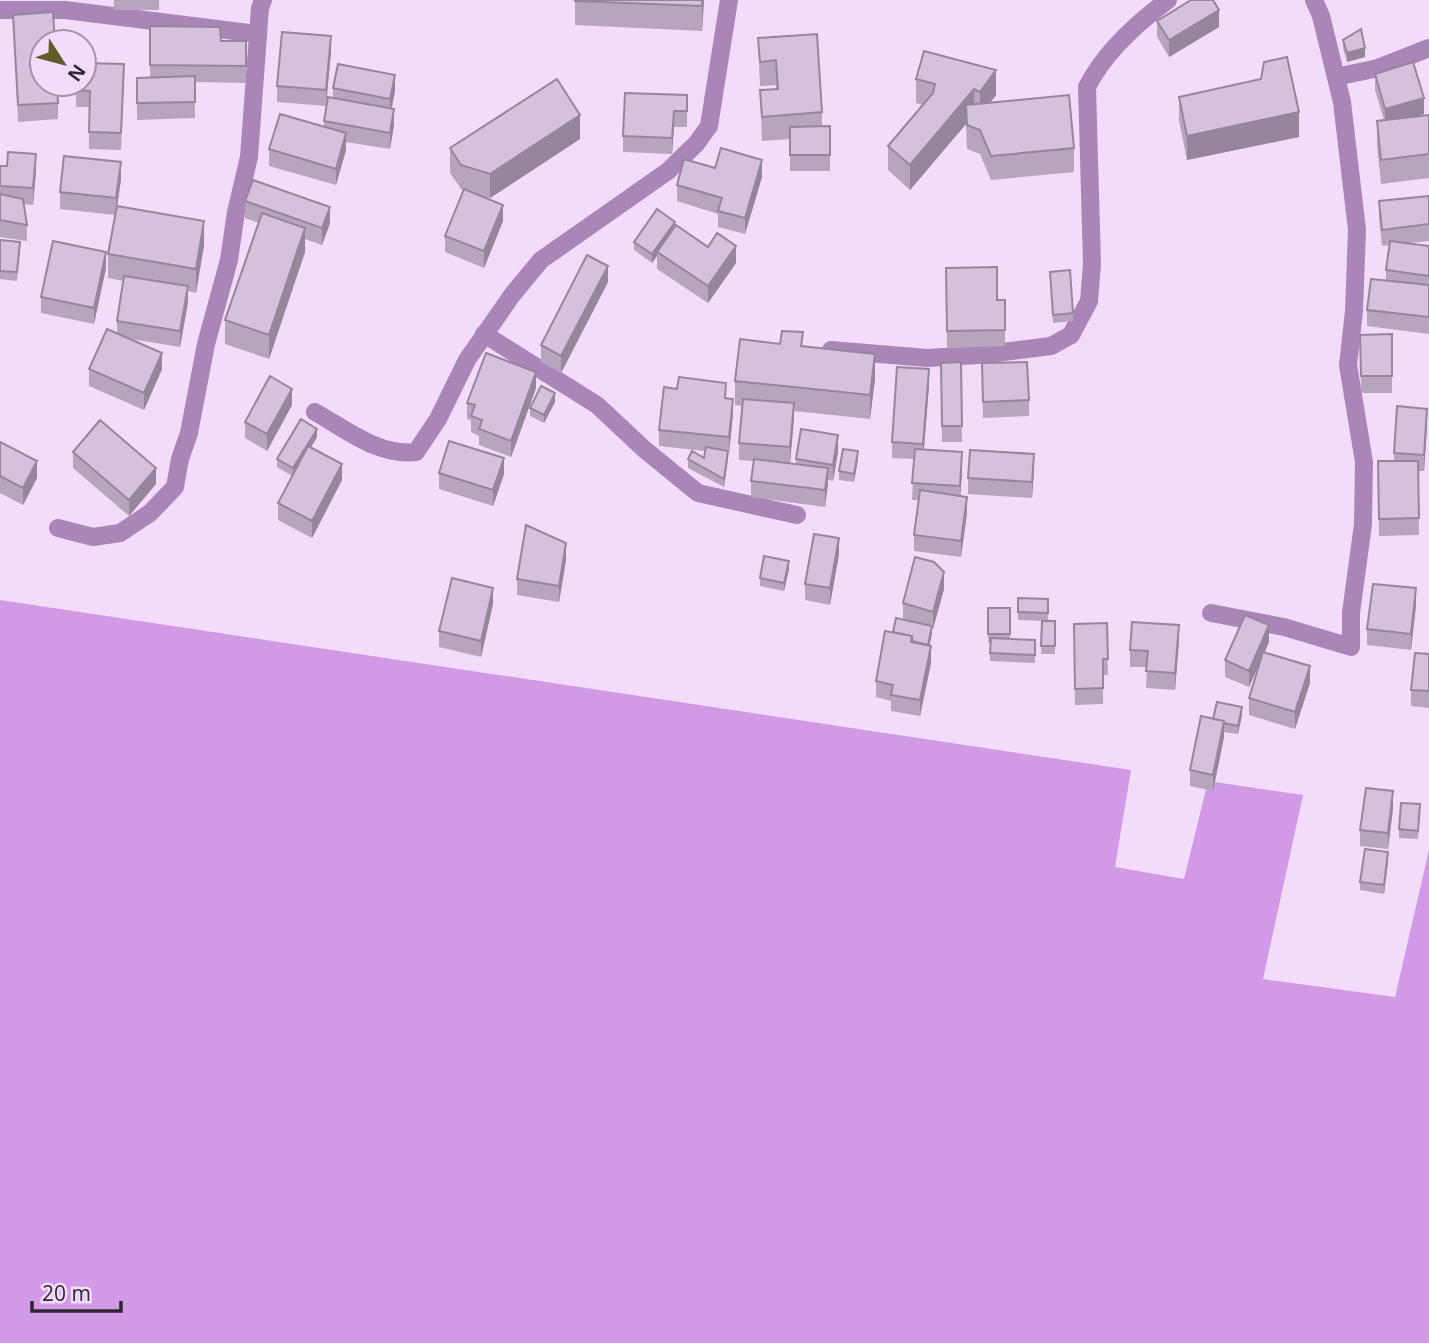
<svg xmlns="http://www.w3.org/2000/svg" width="1429" height="1343" font-family="'Open Sans',sans-serif">
<style>
.forest{fill:#d199e6}
.lines{fill:none;stroke-linecap:round;stroke-linejoin:round}
.minor{stroke:#aa86b8;stroke-width:18}
.wall{fill:#b7a5be}
.shaded-wall{fill:#95869b}
.building{fill:#d5c0dd;stroke:#95869b;stroke-width:2}
</style>
<rect width="100%" height="100%" fill="#f2dcfa"/>
<path class="forest" d="M0,600L1131,770L1115,867L1184,879L1208,781L1303,795L1263,979L1395,997L1429,850V1343H0Z"/>
<g class="lines">
<path class="minor" d="M0,10H65L258,34
M1336,77L1378,68L1429,48
M484,334L597,405L644,449L698,493L797,515
M831,350L927,358L979,355L1051,346L1071,335L1089,301L1092,264L1087,87C1104,53 1137,23 1168,0
M315,412C347,430 378,456 416,452L438,419L467,360L512,295L541,260L668,171L696,144L709,126L729,0
M58,528L93,537L120,533L150,513L175,487L180,459L189,433L206,344L229,260L236,212L249,157L260,8L263,0
M1211,613L1284,627L1351,647V613L1363,524L1364,462L1348,365L1354,311L1357,230L1342,102L1321,16L1314,0"/>
</g>
<path class="wall" d="M114,0H159V10H114Z
M575,0H704L702,31L575,25Z
M13,15L58,103V119L18,122Z
M1157,21L1219,27L1169,57L1157,37Z
M150,26L221,41H246V83L195,82V118L137,120V78H150Z
M758,38L822,112V126H830V171H790V139L762,141L760,90H776V85L760,86Z
M1343,40L1365,57L1347,62L1343,48Z
M924,51L996,95L990,103L1074,148V172L991,180L980,154L967,149L966,124L910,190L888,170V146L923,105L916,103V79Z
M331,52L326,106L277,102V86Z
M1375,74L1424,114L1416,116L1429,115V178L1381,184L1377,145V121L1384,120L1375,90Z
M124,81L121,150L89,149V107H76V84Z
M333,88L395,91L392,108L394,125L390,149L346,142V150L336,185L269,166V149L324,127V121L333,98Z
M687,95V127H674L672,154L623,152V136Z
M1179,97L1299,137L1187,160L1179,121Z
M580,139L490,198L475,194L503,221L484,268L445,252V236L464,190L461,189L450,173V148Z
M0,166L36,171L33,205L24,204L27,225V241L0,237Z
M715,168L762,177L745,234L718,227V214L677,201V185Z
M121,179L117,206L204,245L196,293L188,291V302L180,347L131,339L162,369L144,410L89,386V369L117,333V321L124,281L108,278V254L115,215L60,209V192Z
M1429,196V241L1408,243L1429,246V334L1367,326V310L1386,280V270L1390,245L1382,246L1379,217V201Z
M245,201L330,223L322,245L305,239V252L269,359L225,344V320L259,223L245,218Z
M675,226L736,263L708,303L657,269V256L652,263L634,250V242Z
M0,240L20,250L17,281L0,279Z
M106,268L94,324L41,313V297Z
M946,268L997,300H1005V346L947,348Z
M1050,272L1073,313V321L1053,323Z
M608,282L561,373L541,362V345Z
M1392,334V393H1361L1360,335Z
M803,347L875,379L870,419L794,411L790,463L796,464V459L838,452L833,481L828,480L825,507L751,497V481L754,461L739,460V443L742,406L735,405V381Z
M961,362L962,442H942L941,363Z
M982,363L1029,400V416L983,418Z
M929,385L924,450L962,469L960,496L967,513L961,557L914,551V535L919,500H912L914,459L892,458V442Z
M536,388L511,457L479,445V436L471,432V420L467,419V403Z
M555,402L544,423L530,416V408Z
M292,405L267,451L245,438V422Z
M733,415L724,487L688,468V459L704,458L705,451L659,446V430Z
M1427,425L1424,471H1418L1419,535L1379,536L1378,461H1394V453Z
M317,437L311,447L342,480L312,538L278,520V503L292,476L277,467V459Z
M0,442L37,478L23,505L0,493Z
M73,452L156,484L129,516L73,468Z
M858,459L854,482L839,480V471Z
M1034,470L1032,498L968,494V478Z
M439,473L504,474L493,506L439,489Z
M839,554L830,605L805,600V584Z
M566,560L559,602L517,595V579Z
M789,569L784,591L760,586V578Z
M944,589L933,629L932,628L929,646L931,663L920,716L891,711V701L876,697V681L893,632L903,619V603Z
M1018,598L1048,599V621L1018,620Z
M493,604L481,657L439,647V631Z
M1416,605L1411,650L1367,645V629Z
M988,608H1010V639L1035,640V663L990,661V643H988Z
M1042,621H1055V654H1041Z
M1107,623L1108,675H1103V704L1075,705L1074,624Z
M1179,641L1175,690L1146,688L1147,667H1130V650Z
M1269,642L1265,652L1310,683L1295,729L1249,715V698L1258,666L1249,687L1225,677V660Z
M1429,654V708L1411,706V690Z
M1242,715L1238,734L1224,732V737L1213,791L1190,786V770L1213,719Z
M1393,808L1388,849L1360,846V830Z
M1420,812L1418,839L1399,838V829Z
M1388,861L1384,894L1360,890V882Z"/>
<path class="shaded-wall" d="M702,0H704L702,31Z
M1219,10V27L1169,57V40Z
M331,36V52L326,106V90Z
M1365,48V57L1347,62V53Z
M996,70V95L980,116V92Z
M395,75V91L390,115V99Z
M974,89V114L966,105V124L910,190V165Z
M1424,98V114L1385,125V109Z
M394,109V125L390,149V133Z
M674,111V127L672,154V138Z
M1299,112V137L1187,160V136Z
M580,115V139L490,198V174Z
M346,133V150L336,185V169Z
M36,154V171L33,205V188Z
M762,160V177L745,234V218Z
M121,162V179L116,215V198Z
M503,205V221L484,268V251Z
M330,207V223L322,245V228Z
M204,221V245L196,293V269Z
M675,222V231L657,252V256L652,263V254Z
M305,228V252L269,359V335Z
M736,246V263L708,303V286Z
M106,252V268L94,324V308Z
M608,266V282L561,373V356Z
M188,286V302L180,347V331Z
M162,353V369L144,410V393Z
M875,354V379L870,419V395Z
M929,369V385L923,460V444Z
M536,372V388L511,457V441Z
M292,389V405L267,451V434Z
M555,393V402L544,423V415Z
M733,399V415L729,454V437Z
M794,403V419L790,464V447Z
M1427,409V425L1424,471V455Z
M317,429V437L293,477V468Z
M838,435V452L833,481V465Z
M728,451V459L724,487V479Z
M858,451V459L854,482V474Z
M962,452V469L960,503V486Z
M1034,454V470L1032,498V482Z
M504,458V474L493,506V490Z
M37,461V478L23,505V488Z
M342,464V480L312,538V521Z
M156,468V484L129,516V500Z
M828,468V485L825,507V490Z
M967,497V513L961,557V541Z
M839,538V554L830,605V588Z
M566,543V560L559,602V586Z
M789,561V569L784,591V583Z
M944,572V589L933,629V612Z
M493,588V604L481,657V641Z
M1416,588V605L1411,650V634Z
M1179,625V641L1175,690V673Z
M1269,625V642L1249,687V671Z
M932,626V634L928,653V645Z
M931,646V663L920,716V700Z
M1310,666V683L1295,729V712Z
M1242,707V715L1238,734V726Z
M1224,721V737L1213,791V775Z
M1393,791V808L1388,849V833Z
M1388,852V861L1384,894V885Z"/>
<path class="building" d="M575,0H702V6L575,1Z
M1191,0H1213L1219,10L1169,40L1157,21Z
M53,12L55,42H42V84H57L58,103L18,105L13,15Z
M150,26L220,27L221,41H246V66L150,65Z
M1361,29L1365,48L1347,53L1343,40Z
M282,32L331,36L326,90L277,86Z
M817,34L822,112L762,117L760,90L778,89L776,60L760,62L758,38Z
M924,51L996,70L980,92L974,89L910,165L888,146L933,93L935,84L916,79Z
M1287,57L1299,112L1187,136L1179,97L1261,79L1264,62Z
M1413,62L1424,98L1385,109L1375,74Z
M84,63L124,64L121,133L89,132L90,91L76,90V84H84Z
M338,64L395,75L390,99L333,88Z
M195,76V102L137,103V78Z
M557,79L580,115L490,174L461,165L450,148Z
M625,93L687,95V111H674L672,138L623,136Z
M1069,95L1074,148L991,156L980,130L967,125L966,105Z
M328,97L394,109L390,133L324,121Z
M280,114L346,133L336,169L269,149Z
M1429,115V154L1381,160L1377,121Z
M830,126V155H790V127Z
M721,148L762,160L745,218L718,211L722,198L677,185L684,159L715,168Z
M8,152L36,154L33,188L0,186V166H7Z
M64,156L121,162L116,198L60,192Z
M253,180L330,207L322,228L245,201Z
M464,189L503,205L484,251L445,236Z
M0,194L23,199L27,225L0,220Z
M1429,196V224L1382,230L1379,201Z
M117,206L204,221L196,269L108,254Z
M657,209L675,222L652,254L634,242Z
M262,213L305,228L269,335L225,320Z
M676,225L708,247L717,233L736,246L708,286L657,252Z
M0,240L20,242L17,272L0,271Z
M53,241L106,252L94,308L41,297Z
M1390,241L1429,246V276L1386,270Z
M587,255L608,266L561,356L541,345Z
M997,267V300H1005V330L947,331L946,268Z
M1070,270L1073,313L1053,315L1050,272Z
M124,276L188,286L180,331L117,321Z
M1371,279L1429,285V317L1367,310Z
M107,329L162,353L144,393L89,369Z
M782,331L803,332L801,346L875,354L870,395L735,381L740,339L780,344Z
M1392,334V376H1361L1360,335Z
M486,353L536,372L511,441L479,429L482,420L471,416L475,405L467,403Z
M961,362L962,426H942L941,363Z
M1027,362L1029,400L983,402L982,363Z
M897,367L929,369L923,444L892,442Z
M270,376L292,389L267,434L245,422Z
M679,377L726,383L725,398L733,399L729,437L659,430L664,387L677,389Z
M541,386L555,393L544,415L530,408Z
M743,399L794,403L790,447L739,443Z
M1397,406L1427,409L1424,455L1394,453Z
M301,419L317,429L293,468L277,459Z
M100,420L156,468L129,500L73,452Z
M801,429L838,435L833,465L796,459Z
M449,441L504,458L493,490L439,473Z
M0,442L37,461L23,488L0,476Z
M308,446L342,464L312,521L278,503Z
M706,447L728,451L724,479L688,459L692,451L704,458Z
M843,449L858,451L854,474L839,471Z
M915,449L962,452L960,486L912,483Z
M970,450L1034,454L1032,482L968,478Z
M754,459L828,468L825,490L751,481Z
M1378,461H1418L1419,518L1379,519Z
M920,490L967,497L961,541L914,535Z
M526,525L566,543L559,586L517,579Z
M814,534L839,538L830,588L805,584Z
M764,556L789,561L784,583L760,578Z
M915,557L934,562L944,572L933,612L903,603Z
M452,578L493,588L481,641L439,631Z
M1373,584L1416,588L1411,634L1367,629Z
M1018,598L1048,599V613L1018,612Z
M988,608H1010V634H988Z
M1245,615L1269,625L1249,671L1225,660Z
M896,618L932,626L928,645L912,641V636L893,632Z
M1042,621H1055V646H1041Z
M1132,622L1179,625L1175,673L1146,671L1148,651L1130,650Z
M1107,623L1108,659H1103V688L1075,689L1074,624Z
M885,631L912,636L911,642L931,646L920,700L891,695L893,685L876,681Z
M991,638L1035,640V655L990,653Z
M1263,652L1310,666L1295,712L1249,698Z
M1415,653L1429,654V691L1411,690Z
M1217,702L1242,707L1238,726L1224,723V721L1213,719Z
M1201,716L1224,721L1213,775L1190,770Z
M1366,788L1393,791L1388,833L1360,830Z
M1401,803L1420,804L1418,831L1399,829Z
M1365,849L1388,852L1384,885L1360,882Z"/>
<g transform="translate(63 63) rotate(126)"><circle r="33" fill="#f2dcfa" stroke="#a493aa" stroke-width="2"/>
<path d="M0-5L12 26L0 18L-12 26Z" fill="#5f5c29"/>
<text y="-10" font-size="19" font-weight="bold" text-anchor="middle" fill="#2e2631">N</text>
</g>
<path d="M32 1301v10h89v-10" fill="none" stroke="#2e2631" stroke-width="3.5"/>
<text x="42" y="1301" font-size="21" fill="#2e2631" stroke="#f2dcfa" stroke-width="5" paint-order="stroke">20 m</text>
</svg>
